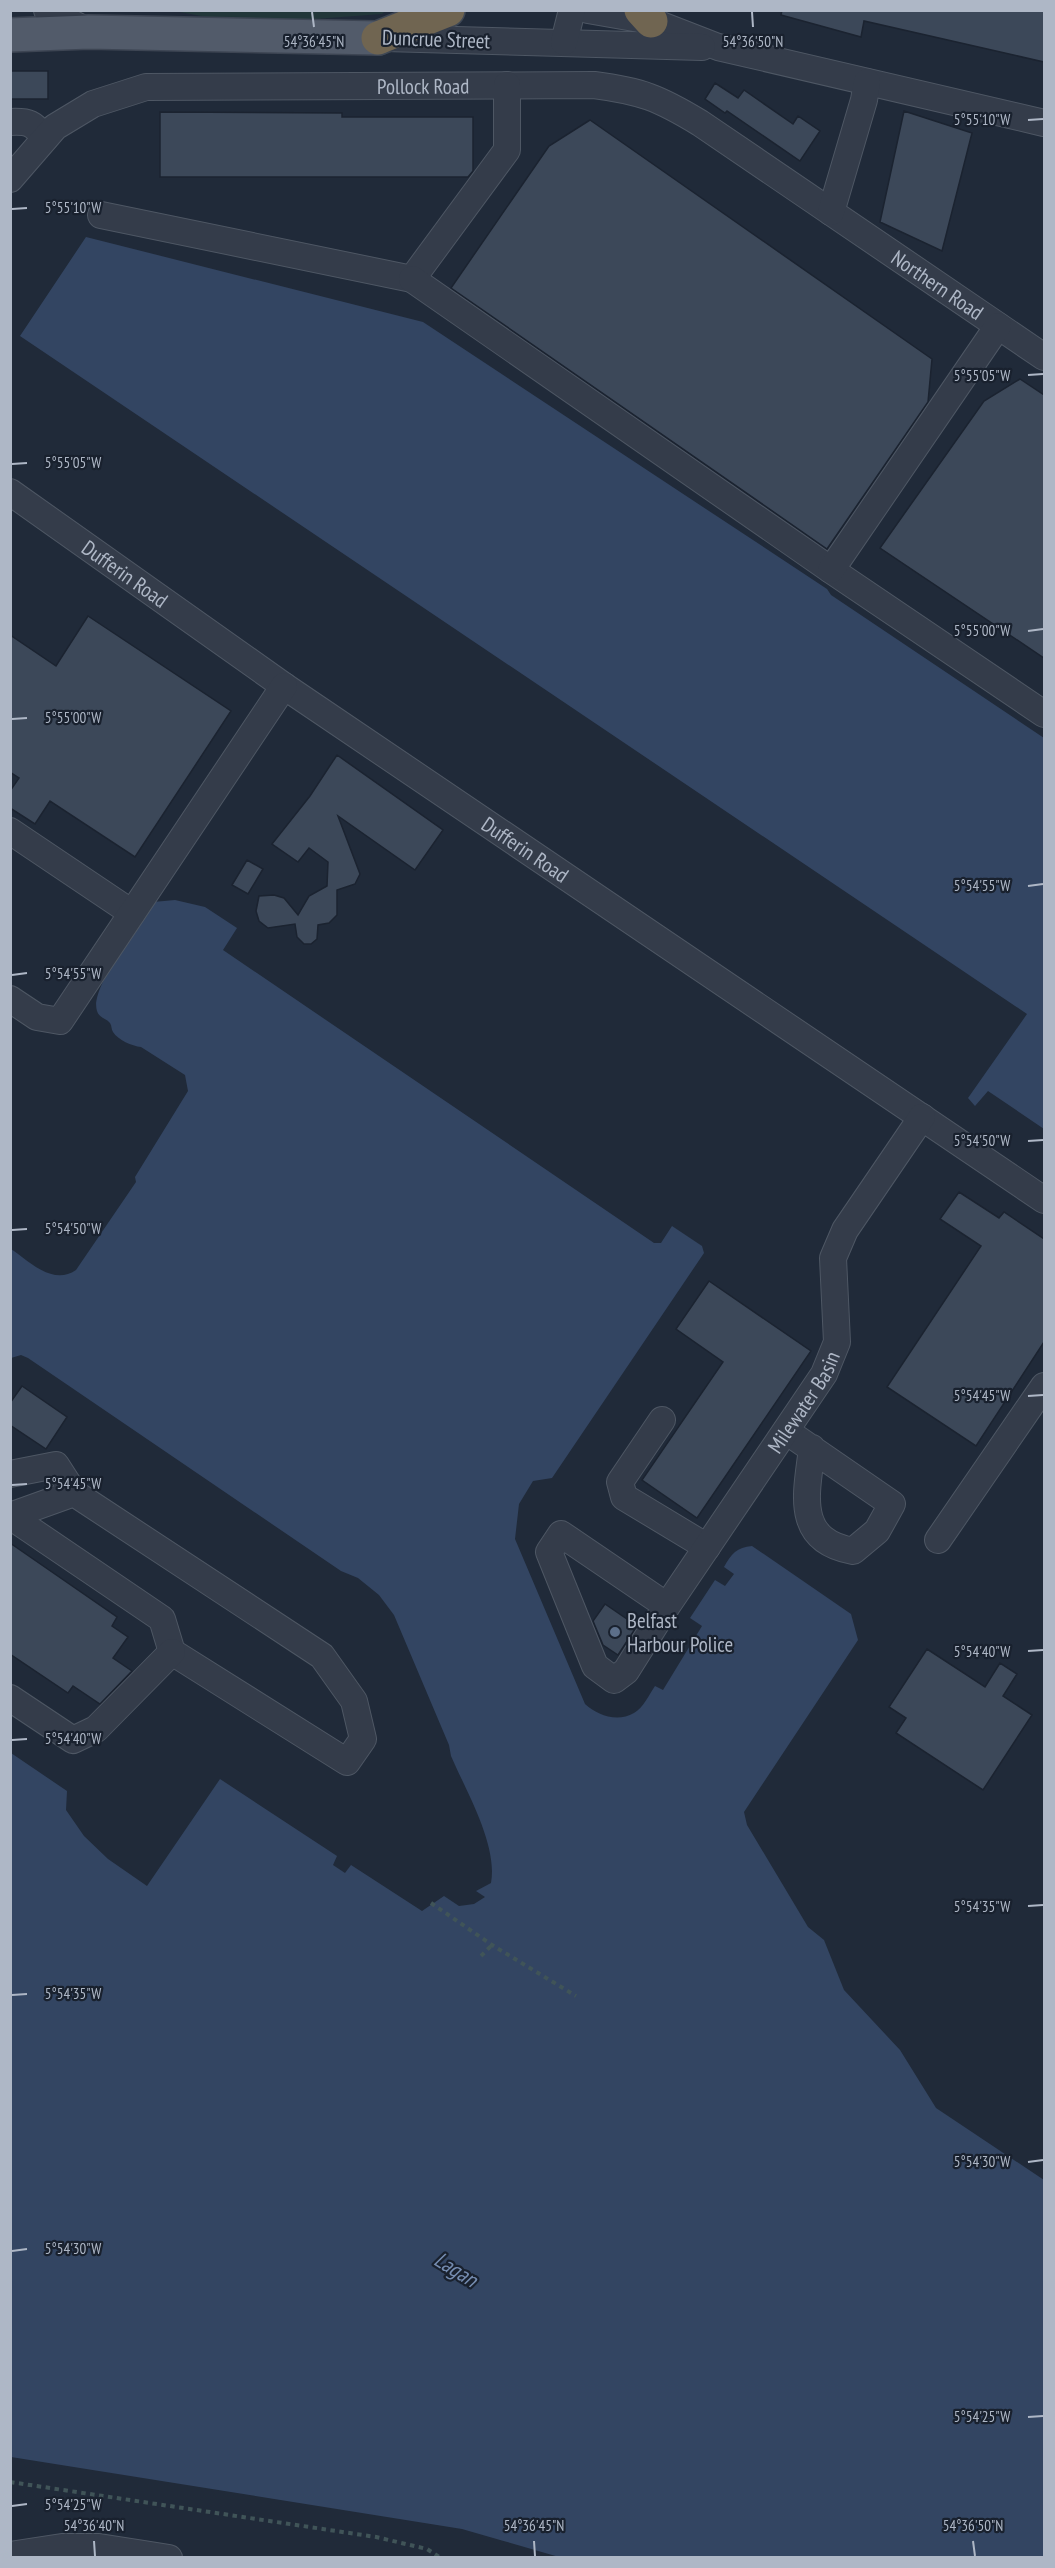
<svg xmlns="http://www.w3.org/2000/svg" width="1055" height="2568" font-family="'PT Sans Narrow',sans-serif">
<style>
.green{fill:#22373a}
.water{fill:#334562}
.building{fill:#3c4859;stroke:#1b2330;stroke-width:1.5}
.lines{fill:none;stroke-linecap:round;stroke-linejoin:round}
.minor-casing{stroke:#4e5764;stroke-width:28}
.major-casing{stroke:#3d4553;stroke-width:36}
.highway-casing{stroke:#3e4754;stroke-width:36}
.path{stroke:#405458;stroke-width:4;stroke-dasharray:4.5 4.5;stroke-linecap:butt}
.minor{stroke:#343c4a;stroke-width:26}
.major{stroke:#525b6a;stroke-width:33}
.highway{stroke:#706551;stroke-width:33}
.ticks{fill:none;stroke:#aeb7c6;stroke-width:2}
.service-dot{fill:#5c6f8a;stroke:#19212e;stroke-width:2}
.labels{text-anchor:middle;dominant-baseline:central;stroke-width:4.5;stroke-linejoin:round;paint-order:stroke}
.street-label{font-size:21px;fill:#aeb7c6;stroke:#19212e}
.poi-label{font-size:21px;fill:#aeb7c6;stroke:#19212e;text-anchor:start}
.water-label{font-size:22px;font-style:italic;fill:#758cb0;stroke:#19212e}
.ticks-label{font-size:15px;text-anchor:middle;fill:#aeb7c6;stroke:#19212e;stroke-width:4.5;stroke-linejoin:round;paint-order:stroke}
</style>
<rect width="100%" height="100%" fill="#202a39"/>
<path class="green" d="M175,11H385L382,14L288,21L217,19Z"/>
<path class="water" d="M86,237L423,322L827,589L831,595L1044,738V1129L988,1091L975,1106L968,1098L1027,1014L20,336Z
M175,900L205,907L237,928L223,950L654,1243H661L672,1226L702,1246L704,1253L552,1478L533,1481L519,1504L515,1539L585,1704C597,1715 617,1723 634,1713C643,1708 649,1695 655,1686L663,1690L702,1626L690,1618L715,1580L725,1586L734,1574L724,1567C731,1554 737,1547 752,1546L851,1614L858,1640L744,1812L747,1825L808,1927L824,1940L844,1990L900,2050L936,2108L1044,2180V2557H559L462,2529L11,2457V1753L67,1791L66,1810L84,1836L108,1859L147,1886L220,1779L337,1856L333,1865L345,1873L351,1865L422,1911L444,1896L459,1906L474,1904L485,1897L476,1891L491,1883C498,1845 466,1791 451,1756L449,1745L394,1615L379,1595L358,1578L341,1571L28,1358L21,1355L11,1358V1249C30,1262 53,1286 76,1270L136,1182L135,1177L188,1091L185,1075L141,1047C132,1046 118,1040 113,1032C111,1029 112,1026 110,1023C106,1018 99,1018 97,1011C89,989 140,923 153,902Z"/>
<path class="building" d="M782,10H1044V62L864,21L861,37L781,15Z
M10,71H48V99H10Z
M715,83L738,98L744,90L793,124L798,116L820,131L800,161L727,111L725,113L705,99Z
M904,111L972,133L942,251L880,222Z
M160,112L342,113V117H473V171L468,177H160Z
M590,120L932,359L928,402L827,549L451,288L549,146Z
M1020,379L1044,395V658L880,548L984,401Z
M88,616L231,711L135,857L50,801L35,824L10,808V791L19,778L10,772V635L56,666Z
M337,755L443,830L415,870L338,816L360,874L355,884L337,890V915L329,923L318,925L317,939L311,944H304L297,937L295,924L268,928L259,921L256,911L259,896L274,895L284,898L298,915L309,896L327,886L328,862L309,848L298,862L272,844L310,796Z
M247,860L263,869L248,894L232,885Z
M959,1192L999,1218L1004,1212L1044,1239V1342L976,1446L887,1387L981,1246L940,1219Z
M709,1281L811,1351L697,1518L642,1480L723,1362L676,1329Z
M22,1386L67,1417L46,1449L10,1425V1403Z
M10,1543L117,1617L112,1626L128,1637L113,1658L132,1671L100,1704L73,1686L68,1693L10,1654Z
M605,1604L637,1626L618,1655L603,1645L593,1621Z
M927,1649L985,1687L1000,1663L1017,1674L1003,1696L1032,1715L983,1790L896,1733L906,1718L889,1707Z"/>
<g class="lines">
<g class="minor-casing">
<g id="minor">
<path d="M47,10L89,32"/>
<path d="M588,10L651,21L718,47L1044,123"/>
<path d="M385,38L702,47"/>
<path d="M564,42L572,10"/>
<path d="M10,122C29,121 33,123 45,138"/>
<path id="s1" d="M10,179L55,127L93,104L146,87L594,85C641,91 659,98 700,123L1044,357"/>
<path d="M831,212L864,100L867,82"/>
<path d="M101,215L412,279L507,150V85"/>
<path d="M412,279L831,570L1044,714"/>
<path id="s2" d="M10,492L284,686L1044,1200"/>
<path d="M831,570L998,326"/>
<path d="M10,831L132,913"/>
<path d="M10,999L37,1017L60,1021L284,686"/>
<path d="M662,1420L620,1482L624,1497L707,1547"/>
<path d="M786,1431L892,1504L877,1531L853,1551C793,1540 807,1492 812,1448"/>
<path d="M10,1474L56,1465L74,1493"/>
<path d="M74,1493L322,1656L354,1701L363,1739L347,1762L172,1652L162,1619L10,1516Z"/>
<path d="M938,1540L1044,1386"/>
<path id="s3" d="M667,1606L561,1534L549,1552L595,1666L614,1680L626,1671L667,1606L824,1374L837,1342L833,1258L845,1230L922,1117"/>
<path d="M10,1698L73,1740L96,1729L172,1652"/>
<path d="M10,2555L62,2547H99L169,2558"/>
</g>
</g>
<g class="major-casing">
<path id="major" d="M10,35L89,32L378,38"/>
</g>
<g class="highway-casing">
<path id="highway" d="M641,10L651,21
M378,38L448,10"/>
</g>
<path class="path" d="M431,1903L492,1945L576,1996
M481,1956L492,1945
M10,2482L376,2537L427,2549L441,2558"/>
<use href="#minor" class="minor"/>
<use href="#major" class="major"/>
<use href="#highway" class="highway"/>
</g>
<path class="ticks" d="M312,12L314,27M752,12L753,27M1028,120L1043,119M12,209L27,208M1028,375L1043,374M12,464L27,463M1028,631L1043,629M12,719L27,718M1028,886L1043,884M12,975L27,973M1028,1141L1043,1140M12,1230L27,1229M1028,1396L1043,1395M12,1485L27,1484M1028,1651L1043,1650M12,1740L27,1739M1028,1906L1043,1905M12,1995L27,1994M1028,2162L1043,2160M12,2251L27,2249M1028,2417L1043,2416M12,2506L27,2504M94,2541L95,2556M534,2541L535,2556M973,2541L975,2556"/>
<circle class="service-dot" cx="615" cy="1632" r="6"/>
<g class="labels">
<g class="street-label">
<text transform="translate(436 39) rotate(2)">Duncrue Street</text>
<text stroke="none"><textPath href="#s1" startOffset="446">Pollock Road</textPath></text>
<text stroke="none"><textPath href="#s1" startOffset="1018">Northern Road</textPath></text>
<text stroke="none"><textPath href="#s2" startOffset="141">Dufferin Road</textPath></text>
<text stroke="none"><textPath href="#s2" startOffset="627">Dufferin Road</textPath></text>
<text stroke="none"><textPath href="#s3" startOffset="634">Milewater Basin</textPath></text>
</g>
<g class="poi-label">
<text x="627" y="1620">Belfast<tspan x="627" dy="24">Harbour Police</tspan></text>
</g>
<g class="water-label">
<text transform="translate(456 2269) rotate(32)">Lagan</text>
</g>
</g>
<g class="ticks-label">
<text x="314" y="47">54°36'45"N</text>
<text x="753" y="47">54°36'50"N</text>
<text x="982" y="125">5°55'10"W</text>
<text x="73" y="213">5°55'10"W</text>
<text x="982" y="381">5°55'05"W</text>
<text x="73" y="468">5°55'05"W</text>
<text x="982" y="636">5°55'00"W</text>
<text x="73" y="723">5°55'00"W</text>
<text x="982" y="891">5°54'55"W</text>
<text x="73" y="979">5°54'55"W</text>
<text x="982" y="1146">5°54'50"W</text>
<text x="73" y="1234">5°54'50"W</text>
<text x="982" y="1401">5°54'45"W</text>
<text x="73" y="1489">5°54'45"W</text>
<text x="982" y="1657">5°54'40"W</text>
<text x="73" y="1744">5°54'40"W</text>
<text x="982" y="1912">5°54'35"W</text>
<text x="73" y="1999">5°54'35"W</text>
<text x="982" y="2167">5°54'30"W</text>
<text x="73" y="2254">5°54'30"W</text>
<text x="982" y="2422">5°54'25"W</text>
<text x="73" y="2510">5°54'25"W</text>
<text x="94" y="2531">54°36'40"N</text>
<text x="534" y="2531">54°36'45"N</text>
<text x="973" y="2531">54°36'50"N</text>
</g>
<rect width="1055" height="2568" fill="none" stroke="#aeb7c6" stroke-width="24"/>
</svg>
